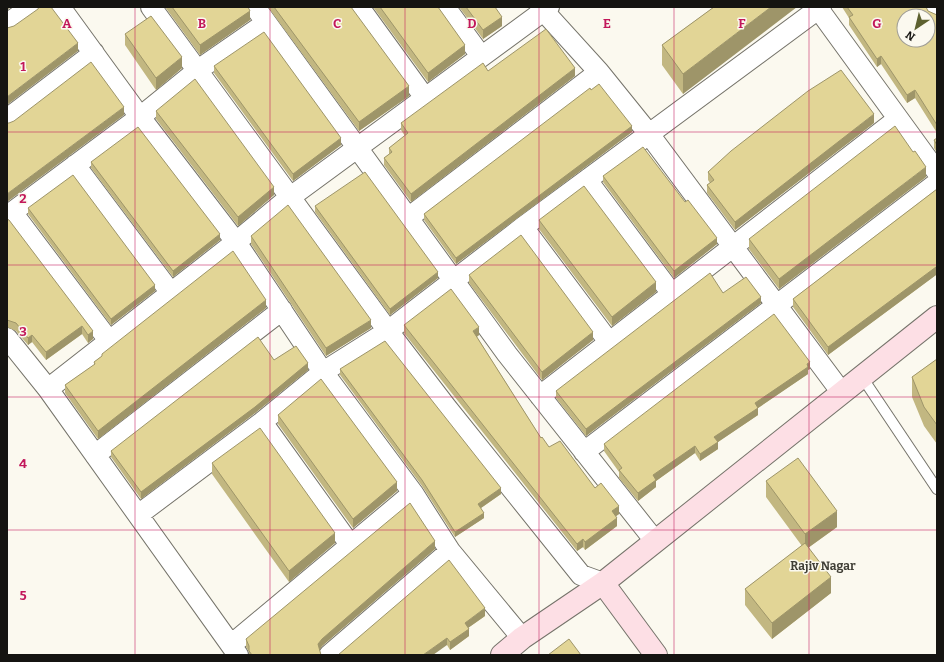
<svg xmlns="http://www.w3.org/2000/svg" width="944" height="662" font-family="Bitter,serif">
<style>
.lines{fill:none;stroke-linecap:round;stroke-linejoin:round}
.lane-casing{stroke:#75736a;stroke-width:12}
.street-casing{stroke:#75736a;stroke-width:22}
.secondary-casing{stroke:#75736a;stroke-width:24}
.lane{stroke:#fff;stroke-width:10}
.street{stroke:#fff;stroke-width:20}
.secondary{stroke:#fddfe5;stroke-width:22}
.wall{fill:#c2b781}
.shaded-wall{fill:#9e9569}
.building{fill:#e2d596;stroke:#9e9569;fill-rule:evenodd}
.grid{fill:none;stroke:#c2185b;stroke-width:1;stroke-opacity:0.55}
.labels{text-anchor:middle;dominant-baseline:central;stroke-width:3;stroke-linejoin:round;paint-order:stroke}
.neighbourhood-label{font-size:12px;font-weight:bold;fill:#403f36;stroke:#fbf9ef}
.grid-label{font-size:13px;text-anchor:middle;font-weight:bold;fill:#c2185b;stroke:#fbf9ef;stroke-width:3;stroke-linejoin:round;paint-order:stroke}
</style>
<rect width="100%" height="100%" fill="#fbf9ef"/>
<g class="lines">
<g class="lane-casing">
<path id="lane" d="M862,377L937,489"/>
</g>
<g class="street-casing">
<path id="street" d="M60,7L140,117L198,70L266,23
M151,7L388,331L447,408L581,575L603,583
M255,7L507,354L655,541
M359,7L425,98
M445,7L481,56
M540,7L599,72L649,134L842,393
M817,7L937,172
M933,7L937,12
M7,24L31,7
M7,119L94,53
M75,165L171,293
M587,180L672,294
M12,212L110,342
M7,216L140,117L236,242L323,372L413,493L450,551L522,638
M408,218L599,72
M523,227L609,342
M7,338L48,389L238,655
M48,389L236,242L289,198L549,7
M540,396L898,119
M262,422L351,546
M584,452L937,183
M95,455L282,310
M138,515L262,422L323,372L388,331L523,227L821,7
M231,645L413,493
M329,655L450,551"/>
</g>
<g class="secondary-casing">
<path id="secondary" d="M603,583L656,655
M502,655L522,638L603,583L937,317"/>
</g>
<use href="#lane" class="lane"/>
<use href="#street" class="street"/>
<use href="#secondary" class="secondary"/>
</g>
<path class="wall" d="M165,7H248L250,20L200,55Z
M268,7H351L409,96L359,131Z
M373,7H438L465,54L428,82Z
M459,7H495L502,26L483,39Z
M714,7L683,94L662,65V45Z
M842,7H926L928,11L937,15V133L915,98L907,103L881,64L877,67L849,25V18Z
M125,34L182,68L156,90L125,45Z
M214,66L341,145L293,181L214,73Z
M488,71L575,76L411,202L384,165V158L389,154V148L405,136L401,130V123Z
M591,90L632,132L456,264L424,220V214Z
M156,111L274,195L238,226L156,119Z
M874,123L735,230L707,193V185L710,183L708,180V172Z
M937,138V153L934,148V140Z
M91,162L220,240L173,277L91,168Z
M603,176L717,244L674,278L603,182Z
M926,177L779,289L749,249V239Z
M937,189V277L936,275L828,355L793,307V299Z
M315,206L438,278L390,315L315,212Z
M28,208L155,291L111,325L28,214Z
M7,219L93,339L88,343L82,334L46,360L32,342L28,345L16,331L7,327Z
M539,220L656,292L612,326L539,229Z
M251,236L371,328L326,356L251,244Z
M469,275L593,340L542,380L469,283Z
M723,293L761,303L586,436L556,398V391Z
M266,308L98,439L65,393V385L94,365V362L102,356V354Z
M404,325L479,335L477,337L541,438L549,447L595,488L619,514L616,516L617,526L585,550L583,547L577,551L404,333Z
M937,359V444L924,426L912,397V377Z
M274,360L308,370L255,413L141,499L111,457V451Z
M340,369L501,494L481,508L484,518L455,537L422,486L340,375Z
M810,369L808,370V374L758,408V415L718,442V449L700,461L695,453L656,481V487L638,501L619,478V472L604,451V444Z
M278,415L397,491L353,528L278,424Z
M212,463L335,543L289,582L212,474Z
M766,481L837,527L808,548L831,593L772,639L745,605V589L802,546L766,497Z
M435,549L322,646L319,650L321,655H249V652L246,647V639Z
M485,616L468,628L469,636L450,650L447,645L338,655Z"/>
<path class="shaded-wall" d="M7,7H11L7,10Z
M771,7H797L683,94V74Z
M250,11V20L200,55V45Z
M502,17V26L483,39V30Z
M78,43V51L7,105V97Z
M465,45V54L428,82V73Z
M881,56V64L877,67V59Z
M182,57V68L156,90V78Z
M575,68V76L411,202V194Z
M409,86V96L359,131V122Z
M915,90V98L907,103V95Z
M124,107V115L7,202V194Z
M874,114V123L735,230V222Z
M632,126V132L456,264V258Z
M341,138V145L293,181V174Z
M926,167V177L779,289V279Z
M274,187V195L238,226V217Z
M220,234V240L173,277V271Z
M717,238V244L674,278V271Z
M936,267V275L828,355V347Z
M438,272V278L390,315V309Z
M656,282V292L612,326V317Z
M155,285V291L111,325V319Z
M761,297V303L586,436V429Z
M266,300V308L98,439V431Z
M371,320V328L326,356V348Z
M82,326V334L46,360V352Z
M479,327V335L473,339V331Z
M93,331V339L88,343V335Z
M593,332V340L542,380V372Z
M32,335V342L28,345V338Z
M810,362V369L808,370V374L758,408V415L718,442V449L700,461V454L714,437L755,403Z
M308,363V370L255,413L141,499V492Z
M695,446V453L656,481V487L638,501V493L653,475Z
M397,482V491L353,528V519Z
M501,488V494L478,510V504Z
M619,506V514L612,519V511Z
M837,511V527L805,550V534Z
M484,513V518L455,537V532Z
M617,518V526L585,550V542Z
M335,533V543L289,582V571Z
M583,539V547L577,551V544Z
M435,541V549L322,646L318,652V644L322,639Z
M831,577V593L772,639V623Z
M485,608V616L465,630V623Z
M469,629V636L450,650V642Z
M447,638V645L433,655H423Z"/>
<path class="building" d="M39,7H51L78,43L7,97V28L14,26L38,9Z
M172,7H248L250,11L200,45Z
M274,7H351L409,86L359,122Z
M380,7H438L465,45L428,73Z
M466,7H495L502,17L483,30Z
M714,7H771L683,74L662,45Z
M847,7H926L928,11L937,15V125L915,90L907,95L881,56L877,59L849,17L853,15ZM904,16H928V40H904Z
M151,16L182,57L156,78L125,34Z
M546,29L575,68L411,194L384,158L392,152L389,148L408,133L401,123L483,63L488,71Z
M264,32L341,138L293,174L214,66Z
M91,62L124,107L7,194V123H9L14,121Z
M841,70L874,114L735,222L707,185L714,180L708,172L731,151L808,91Z
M195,79L274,187L238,217L156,111Z
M599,84L632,126L456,258L424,214L590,88L591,90Z
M895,126L913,152L915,151L926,167L779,279L749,239Z
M138,127L220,234L173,271L91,162Z
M937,138V145L934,140Z
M643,147L685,202L688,200L717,238L674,271L603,176Z
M365,172L438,272L390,309L315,206Z
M73,175L155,285L111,319L28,208Z
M584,186L656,282L612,317L539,220Z
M937,189V269L936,267L828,347L793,299Z
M288,205L371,320L326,348L251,236Z
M7,219L9,220L93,331L88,335L82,326L46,352L32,335L28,338L16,323L7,320Z
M521,235L593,332L542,372L469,275Z
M233,251L266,300L98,431L65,385L95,364L94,362L102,356V354Z
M710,273L723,293L746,277L761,297L586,429L556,391Z
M451,289L479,327L473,331L541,438L542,437L549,447L560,441L595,488L601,483L619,506L612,511L617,518L585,542L583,539L577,544L404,325Z
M774,314L810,362L807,364L808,367L755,403L758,408L714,437L718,442L700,454L695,446L653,475L656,480L638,493L619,470L622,468L604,444Z
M258,337L274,360L296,346L308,363L255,407L141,492L111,451Z
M385,341L501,488L478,504L484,513L455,532L422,480L340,369Z
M937,359V425L924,407L912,377Z
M321,379L397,482L353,519L278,415Z
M260,428L335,533L289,571L212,463Z
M798,458L837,511L805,534L766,481Z
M410,503L435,541L322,639L318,644L321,655H252L249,651V646L246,639Z
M805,543L831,577L772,623L745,589Z
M449,560L485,608L465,623L469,629L450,642L447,638L423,655H338Z
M569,639L581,655H548Z"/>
<path class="grid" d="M135,7V655M270,7V655M405,7V655M539,7V655M674,7V655M809,7V655M7,132H937M7,265H937M7,397H937M7,530H937"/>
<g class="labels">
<g class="neighbourhood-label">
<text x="823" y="566">Rajiv Nagar</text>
</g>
</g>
<g class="grid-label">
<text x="67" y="28">A</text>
<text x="202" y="28">B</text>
<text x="337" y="28">C</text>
<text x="472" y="28">D</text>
<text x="607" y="28">E</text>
<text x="742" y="28">F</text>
<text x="877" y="28">G</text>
<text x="23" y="71">1</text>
<text x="23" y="203">2</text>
<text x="23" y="336">3</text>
<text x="23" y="468">4</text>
<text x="23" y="600">5</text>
</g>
<rect width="944" height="662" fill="none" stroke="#151411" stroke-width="16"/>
<g transform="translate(916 28) rotate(215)"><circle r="19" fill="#fbf9ef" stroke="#9f9d96"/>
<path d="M0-3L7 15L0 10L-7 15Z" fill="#5d612f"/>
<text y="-6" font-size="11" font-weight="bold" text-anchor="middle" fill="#151411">N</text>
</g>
</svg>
